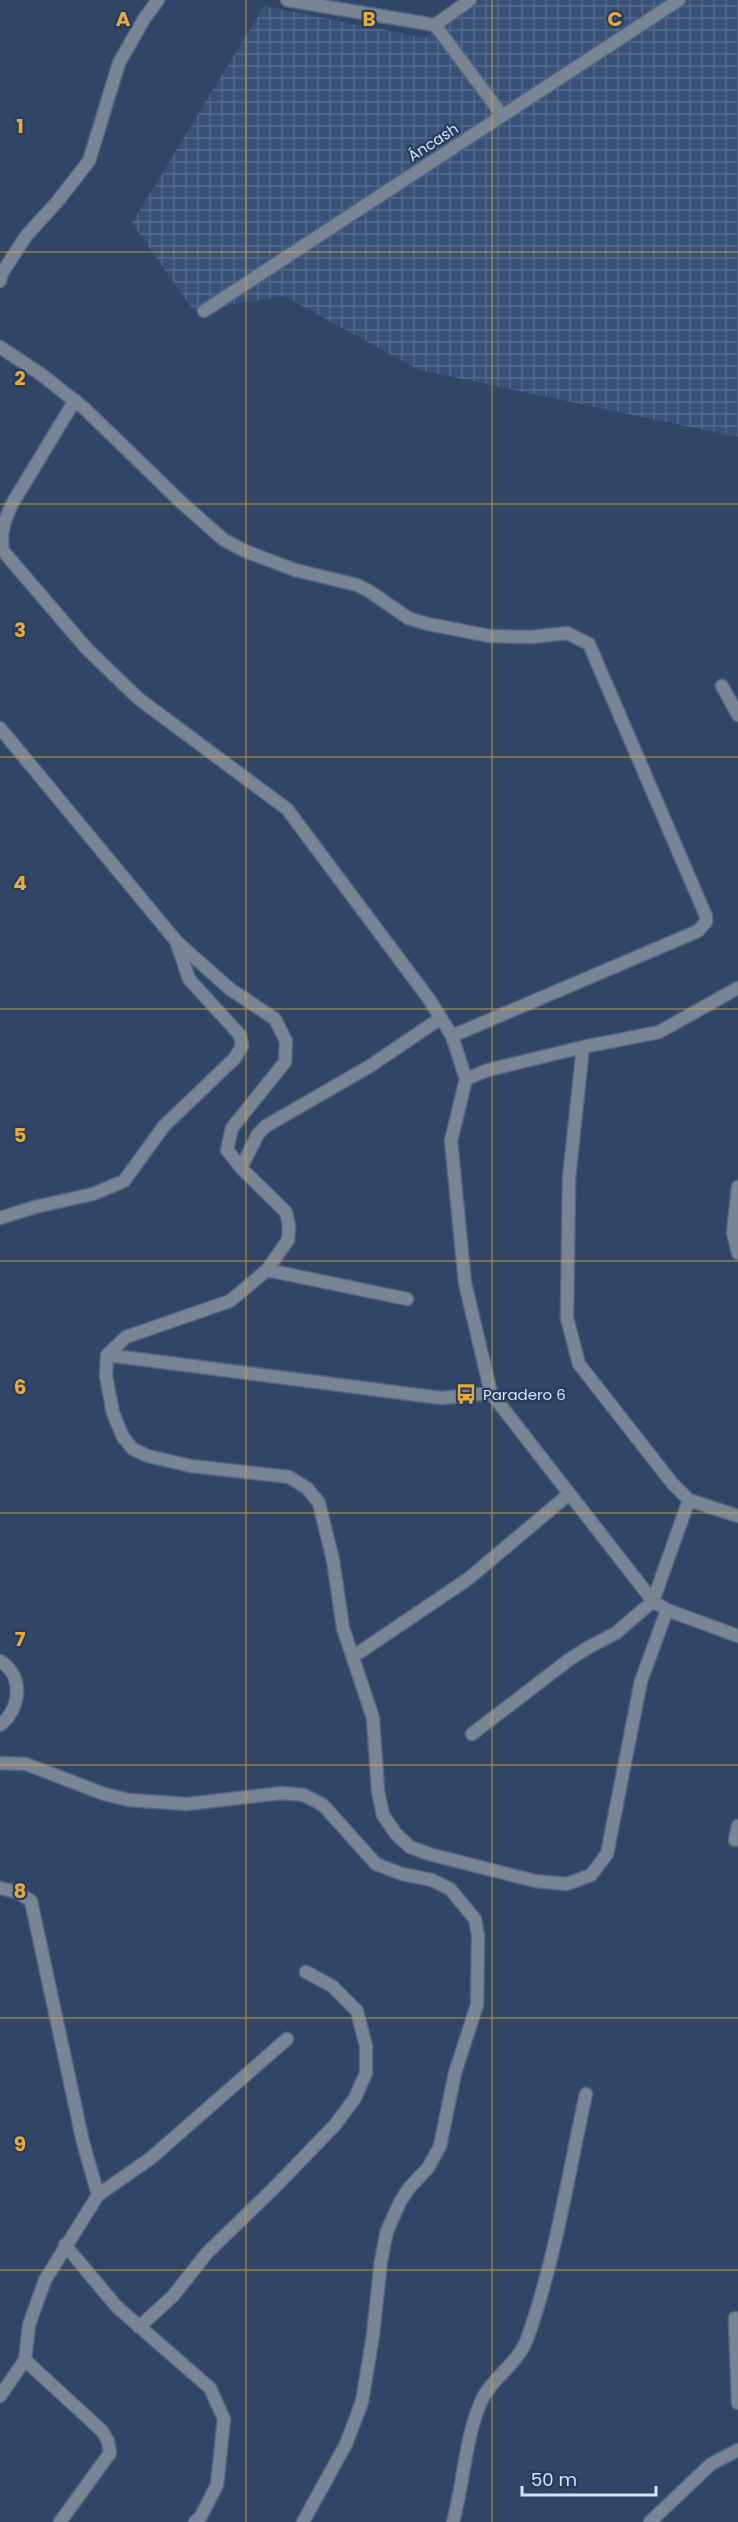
<svg xmlns="http://www.w3.org/2000/svg" width="738" height="2522" font-family="Poppins,sans-serif">
<style>
.industrial{fill:url(#industrial-grid)}
.lines{fill:none;stroke-linecap:round;stroke-linejoin:round}
.minor-casing{stroke:#526684;stroke-width:15}
.tertiary-casing{stroke:#526684;stroke-width:15}
.minor{stroke:#798494;stroke-width:12}
.tertiary{stroke:#798494;stroke-width:12}
.grid{fill:none;stroke:#e8ab37;stroke-width:1.5;stroke-opacity:0.55}
.labels{text-anchor:middle;dominant-baseline:central;stroke-width:4.5;stroke-linejoin:round;paint-order:stroke}
.street-label{font-size:15px;fill:#d7e4f8;stroke:#273b5c}
.poi-label{font-size:15px;fill:#d7e4f8;stroke:#273b5c;text-anchor:start}
.grid-label{font-size:20px;text-anchor:middle;font-weight:bold;fill:#e8ab37;stroke:#273b5c;stroke-width:4.5;stroke-linejoin:round;paint-order:stroke}
</style>
<defs>
<pattern id="industrial-grid" width="8" height="8" patternUnits="userSpaceOnUse" patternTransform="scale(1.5)"><rect width="8" height="8" fill="#385178"/><path d="M0 4h8M4 0v8" fill="none" stroke="#546a8c"/></pattern>
</defs>
<rect width="100%" height="100%" fill="#314667"/>
<path class="industrial" d="M475,0H738V437L419,370L284,296L194,311L132,223L264,6L425,38Z"/>
<g class="lines">
<g class="minor-casing">
<path id="minor" d="M435,25L470,0
M0,281L2,273L26,236L57,202L89,161L119,63L144,19L158,0
M0,347L42,375L85,409L182,503L224,540L245,551L295,570L357,585L369,591L408,618L428,624L490,636L532,637L567,633L589,644L706,916V922L698,931L452,1036
M75,400L12,504C4,521 0,533 3,551L87,649L139,699L287,809L429,999L452,1036L466,1079L451,1141L465,1283L491,1393L653,1601L667,1610L738,1636
M722,686L738,715
M0,728L177,942L230,989L275,1019L286,1041L285,1062L232,1128L227,1150L241,1168L286,1212L289,1226L288,1240L267,1270L230,1301L126,1337L107,1355L106,1376L113,1413L123,1437L133,1449L148,1456L191,1466L289,1477L307,1488L319,1503L333,1560L343,1628L373,1718L378,1791L383,1815L396,1834L410,1847L429,1854L535,1881L567,1884L591,1875L607,1854L641,1681L667,1610
M466,1079L488,1070L583,1047L659,1032L738,988
M241,1168L258,1134L266,1126L370,1066L441,1018
M738,1187L733,1233L738,1253
M0,1218L35,1207L93,1194L124,1181L164,1126L235,1058L242,1046L240,1035L189,979L177,944
M267,1270L407,1299
M107,1355L441,1398L491,1393
M689,1500L738,1516
M354,1656L468,1579L569,1494
M0,1661C24,1675 21,1709 0,1725
M472,1734L570,1659L589,1647L616,1633L653,1601L689,1500L672,1483L579,1364L567,1318L569,1178L583,1047
M0,1763L26,1764L104,1794L129,1800L187,1804L282,1793L304,1795L323,1805L376,1864L402,1874L432,1880L450,1889L475,1919L478,1936L477,2005L455,2073L440,2146L428,2168L409,2188L400,2202L387,2231L381,2261L373,2335L362,2402L346,2444L303,2522
M735,1840L738,1826
M0,1888L17,1892L31,1901L83,2142L98,2195
M65,2245L117,2307L210,2388L224,2419L217,2485L201,2516L195,2522
M735,2318L738,2403
M139,2327L173,2296L207,2253L273,2189L335,2125L355,2098L366,2073V2046L357,2011L332,1986L306,1972
M25,2360L102,2431L108,2441L110,2453L60,2522
M0,2396L25,2360L29,2325L45,2280L98,2195L151,2158L287,2039
M453,2522C464,2483 466,2427 485,2394C497,2375 519,2361 527,2339C555,2262 568,2175 586,2094
M650,2522L711,2464L738,2450"/>
</g>
<g class="tertiary-casing">
<path id="tertiary" d="M287,0L435,25L502,115
M204,311L679,0"/>
</g>
<use href="#minor" class="minor"/>
<use href="#tertiary" class="tertiary"/>
</g>
<path class="grid" d="M246,0V2522M492,0V2522M0,252H738M0,504H738M0,757H738M0,1009H738M0,1261H738M0,1513H738M0,1765H738M0,2018H738M0,2270H738"/>
<defs>
<g id="bus-bare" transform="scale(1.62)"><path d="M-5-6H5V4H4V6H2V4H-2V6H-4V4H-5ZM-3.5-4V0h7V-4ZM-3.5 1.2v1.5H-2V1.2ZM2 1.2v1.5H3.5V1.2Z" fill="#e8ab37" stroke="#273b5c" stroke-width="2.5" paint-order="stroke"/></g>
</defs>
<g fill-rule="evenodd">
<use href="#bus-bare" x="466" y="1394"/>
</g>
<g class="labels">
<g class="street-label">
<text transform="translate(433 142) rotate(-33)">Áncash</text>
</g>
<g class="poi-label">
<text x="483" y="1394">Paradero 6</text>
</g>
</g>
<g class="grid-label">
<text x="123" y="26">A</text>
<text x="369" y="26">B</text>
<text x="615" y="26">C</text>
<text x="20" y="133">1</text>
<text x="20" y="385">2</text>
<text x="20" y="637">3</text>
<text x="20" y="890">4</text>
<text x="20" y="1142">5</text>
<text x="20" y="1394">6</text>
<text x="20" y="1646">7</text>
<text x="20" y="1898">8</text>
<text x="20" y="2151">9</text>
</g>
<path d="M522 2486v9h134v-9" fill="none" stroke="#d7e4f8" stroke-width="3"/>
<text x="531" y="2486" font-size="18" fill="#d7e4f8" stroke="#273b5c" stroke-width="4.5" paint-order="stroke">50 m</text>
</svg>
